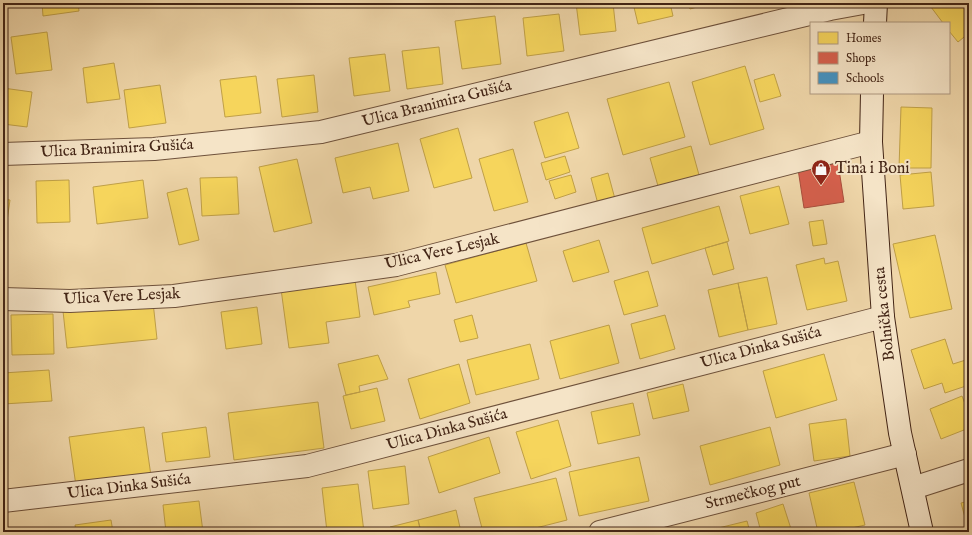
<svg xmlns="http://www.w3.org/2000/svg" width="972" height="535" font-family="'IM FELL English',serif">
<style>
.homes{fill:#f6d55c;stroke:#c0a047}
.shops{fill:#d6604d;stroke:#aa4e3c}
.schools{fill:#4393c3;stroke:#43728f}
.lines{fill:none;stroke-linecap:round;stroke-linejoin:round}
.street-casing{stroke:#6e513b;stroke-width:24}
.secondary-casing{stroke:#432516;stroke-width:24}
.street{stroke:#f5e4c7;stroke-width:22}
.secondary{stroke:#f5e4c7;stroke-width:22}
.labels{text-anchor:middle;dominant-baseline:central;stroke-width:4;stroke-linejoin:round;paint-order:stroke}
.street-label{font-size:16px;fill:#432516;stroke:#f5e4c7}
.poi-label{font-size:16px;fill:#432516;stroke:#f5e4c7;text-anchor:start}
</style>
<rect width="100%" height="100%" fill="#efd6a9"/>
<filter id="stains"><feTurbulence type="fractalNoise" baseFrequency=".005" numOctaves="4"/><feColorMatrix values="0 0 0 0 .2 0 0 0 0 .09 0 0 0 0 .02 0 0 0 .5 -.17"/></filter>
<radialGradient id="worn" r=".72"><stop offset=".6" stop-color="#630" stop-opacity="0"/><stop offset="1" stop-color="#630" stop-opacity=".3"/></radialGradient>
<path class="homes" d="M42,3H78L79,11L43,16Z
M576,3H613L616,31L580,35Z
M633,3H670L673,16L638,24Z
M688,3H711L690,9Z
M928,3H969V33L958,42L949,31V23H943Z
M559,14L564,51L527,56L523,18Z
M495,16L501,64L462,69L455,21Z
M47,32L52,70L16,74L11,37Z
M439,47L443,84L407,89L402,51Z
M385,54L390,91L354,96L349,58Z
M114,63L120,99L87,103L83,68Z
M745,66L764,129L710,145L692,82Z
M774,74L781,96L760,102L754,80Z
M314,75L318,112L282,117L277,79Z
M256,76L261,113L225,117L220,80Z
M669,82L685,137L623,155L607,99Z
M160,85L166,123L129,128L124,90Z
M3,88L32,92L27,127L3,124Z
M901,107L932,108L931,168H899Z
M568,112L579,148L545,158L534,122Z
M458,128L472,178L434,188L420,139Z
M398,143L409,191L373,199L370,187L343,193L335,158Z
M691,146L699,175L658,186L650,158Z
M513,149L528,202L494,211L479,159Z
M565,156L570,172L546,180L541,163Z
M297,159L312,223L274,232L259,167Z
M931,172L934,206L903,209L900,175Z
M608,173L615,199L598,204L591,178Z
M571,175L576,192L555,199L549,181Z
M237,177L239,214L202,216L200,178Z
M69,180L70,222L37,223L36,181Z
M143,180L148,218L97,224L93,187Z
M779,186L789,224L750,234L740,196Z
M187,188L199,240L179,245L167,193Z
M3,199L10,200L3,249Z
M719,206L729,241L652,264L642,228Z
M823,220L827,244L813,246L809,222Z
M935,235L952,309L910,318L893,244Z
M599,240L609,272L573,282L563,251Z
M727,242L734,269L713,275L705,248Z
M526,243L537,281L456,303L445,265Z
M824,258L825,264L838,261L847,301L807,310L796,265Z
M648,271L658,306L624,315L614,281Z
M436,272L440,294L408,301L410,307L374,315L368,287Z
M767,277L777,324L748,330L738,283Z
M355,280L360,317L326,322L329,343L289,348L281,289Z
M738,283L748,330L719,337L708,290Z
M153,302L157,339L67,348L63,311Z
M257,307L262,344L226,349L221,312Z
M53,314L54,354L12,355L11,315Z
M472,315L478,338L460,342L454,320Z
M665,315L675,349L640,359L631,324Z
M609,325L619,363L560,379L550,341Z
M945,339L953,364L969,359V385L945,393L942,383L924,389L911,350Z
M530,344L539,379L476,395L467,360Z
M824,354L837,400L776,418L763,371Z
M378,355L388,379L359,386L360,392L346,395L338,364Z
M459,364L470,403L420,419L408,379Z
M49,370L52,401L3,404V373Z
M683,384L689,411L653,419L647,393Z
M377,388L385,421L351,429L343,396Z
M962,396L969,414V428L941,439L930,409Z
M318,402L324,448L234,460L228,413Z
M633,403L640,435L598,444L591,412Z
M846,419L850,456L814,461L809,424Z
M558,420L571,466L531,479L516,432Z
M144,427L151,476L76,486L69,437Z
M206,427L210,457L166,462L162,433Z
M770,427L780,465L710,485L700,446Z
M489,437L500,473L439,493L428,457Z
M639,457L649,501L579,516L569,472Z
M405,466L409,504L373,509L368,471Z
M556,478L567,520L520,532H483L474,498Z
M854,482L865,525L834,532H818L809,493Z
M358,484L364,532H327L322,488Z
M199,501L203,532H166L163,505Z
M969,501V532L961,503Z
M783,504L792,532H761L756,513Z
M456,510L461,532H421L418,520Z
M111,520L113,532H76L75,525Z
M418,520L421,532H391L390,527Z
M747,521L750,532H702Z"/>
<path class="shops" d="M838,163L844,202L804,208L798,169Z"/>
<path class="schools" d="M969,95V104L965,97Z"/>
<g class="lines">
<g class="street-casing">
<path id="street" d="M3,154L154,149L321,132L830,9L863,3
M3,299L70,301L174,296L396,265L871,142
M913,488L969,470
M3,501L307,466L883,317
M600,532L905,454"/>
</g>
<g class="secondary-casing">
<path id="secondary" d="M875,23L876,3
M872,93L871,142L883,317L900,433L922,532"/>
</g>
<use href="#street" class="street"/>
<use href="#secondary" class="secondary"/>
</g>
<defs>
<g id="shop-pin" transform="scale(1)"><path d="M0 17L-7.5 6A9.5 9.5 0 1 1 7.5 6Z" fill="#8f2418" stroke="#f5e4c7"/><path d="M-5-2.5h2.3a2.7 3.5 0 0 1 5.4 0H5L5.5 6h-11ZM-1.5-2.5h3a1.5 2.3 0 0 0-3 0Z" fill="#fff"/></g>
</defs>
<g fill-rule="evenodd">
<use href="#shop-pin" x="821" y="169"/>
</g>
<g class="labels">
<g class="street-label">
<text transform="translate(437 104) rotate(-14)">Ulica Branimira Gušića</text>
<text transform="translate(117 149) rotate(-3)">Ulica Branimira Gušića</text>
<text transform="translate(442 252) rotate(-13)">Ulica Vere Lesjak</text>
<text transform="translate(122 297) rotate(-3)">Ulica Vere Lesjak</text>
<text transform="translate(885 314) rotate(-96)">Bolnička cesta</text>
<text transform="translate(761 348) rotate(-15)">Ulica Dinka Sušića</text>
<text transform="translate(447 430) rotate(-15)">Ulica Dinka Sušića</text>
<text transform="translate(129 487) rotate(-7)">Ulica Dinka Sušića</text>
<text transform="translate(753 493) rotate(-14)">Strmečkog put</text>
</g>
<g class="poi-label">
<text x="835" y="169">Tina i Boni</text>
</g>
</g>
<rect width="972" height="535" fill="none" stroke="#efd6a9" stroke-width="16"/>
<rect x="4" y="4" width="964" height="527" fill="none" stroke="#432516" stroke-width="2"/>
<rect x="8" y="8" width="956" height="519" fill="none" stroke="#432516"/>
<rect x="810" y="22" width="140" height="72" fill="#f5e4c7" stroke="#ae9880"/>
<rect x="818" y="32" width="20" height="12" fill="#f6d55c" stroke="#ae9880"/>
<text x="846" y="42" font-size="12" fill="#432516">Homes</text>
<rect x="818" y="52" width="20" height="12" fill="#d6604d" stroke="#ae9880"/>
<text x="846" y="62" font-size="12" fill="#432516">Shops</text>
<rect x="818" y="72" width="20" height="12" fill="#4393c3" stroke="#ae9880"/>
<text x="846" y="82" font-size="12" fill="#432516">Schools</text>
<rect width="100%" height="100%" filter="url(#stains)"/>
<rect width="100%" height="100%" fill="url(#worn)"/>
</svg>
